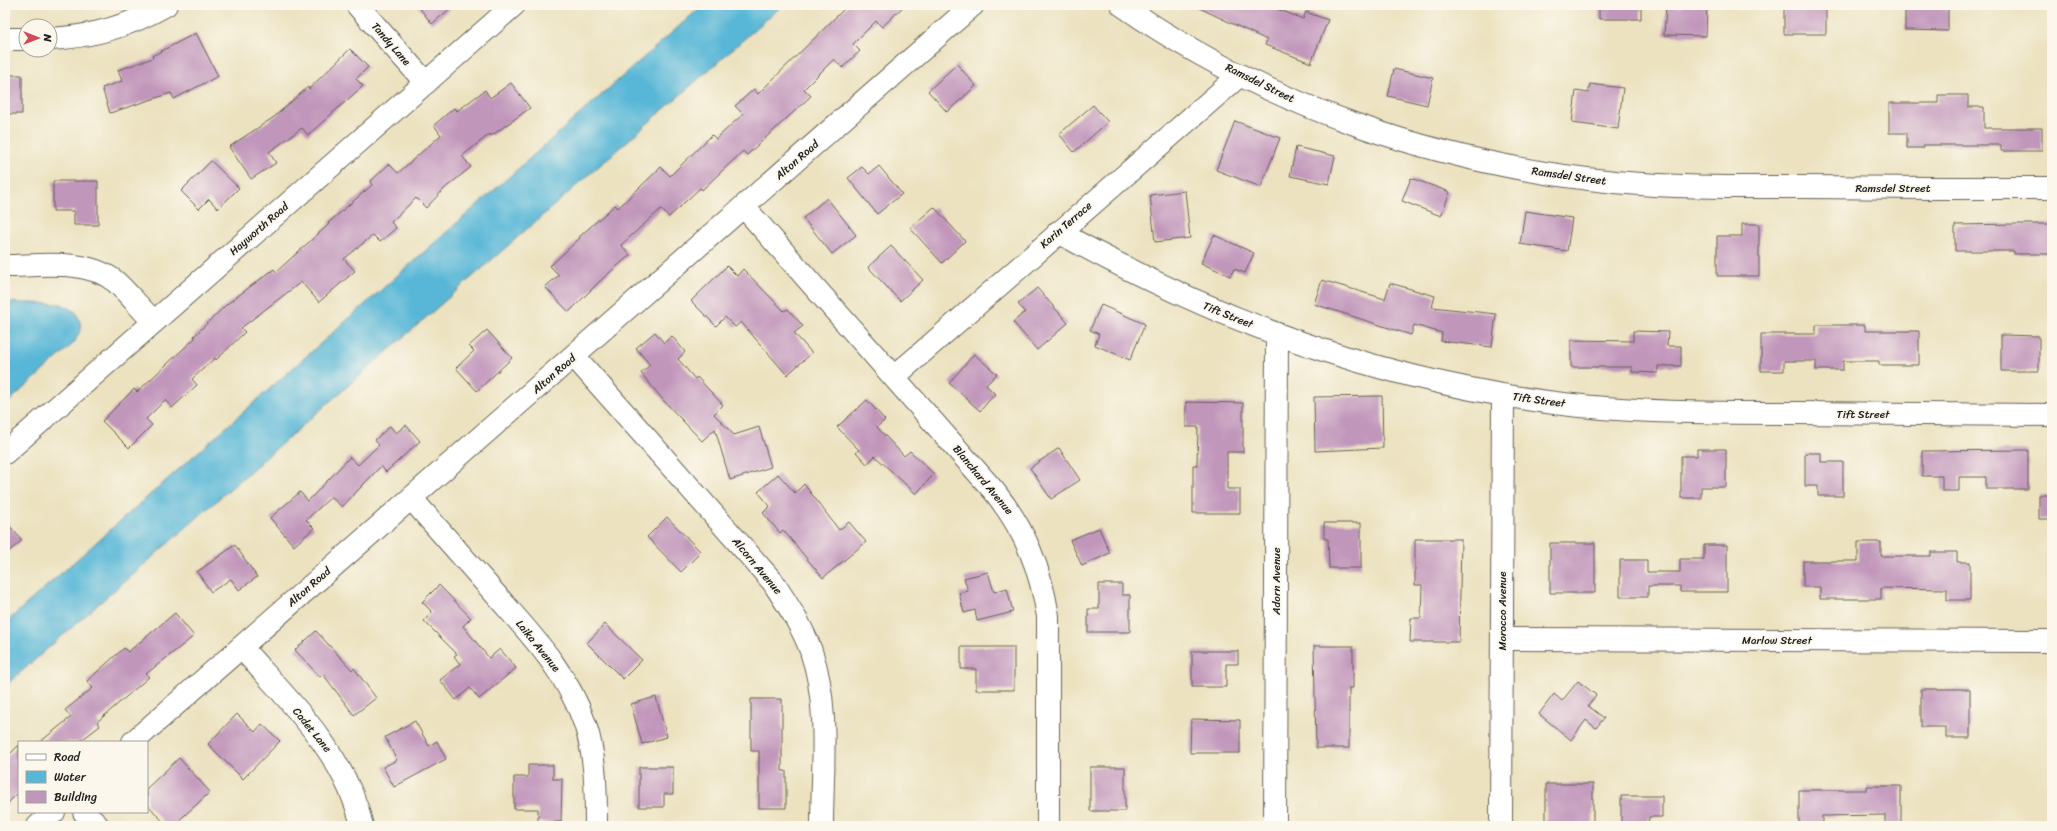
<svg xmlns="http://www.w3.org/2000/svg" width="2057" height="831" font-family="Sriracha,sans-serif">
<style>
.water{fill:#58b7d7;stroke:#3a6a7a}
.building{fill:#c196bb}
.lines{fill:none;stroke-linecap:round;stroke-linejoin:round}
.minor-casing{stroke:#656155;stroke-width:24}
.minor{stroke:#fff;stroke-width:22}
.labels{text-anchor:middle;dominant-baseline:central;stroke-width:4;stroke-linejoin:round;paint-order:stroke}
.street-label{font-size:11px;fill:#1c1c1c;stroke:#fbf7ec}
</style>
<rect width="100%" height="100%" fill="#fbf7ec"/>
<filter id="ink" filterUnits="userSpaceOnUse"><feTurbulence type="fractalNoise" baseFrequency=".025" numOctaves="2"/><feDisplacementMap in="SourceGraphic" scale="8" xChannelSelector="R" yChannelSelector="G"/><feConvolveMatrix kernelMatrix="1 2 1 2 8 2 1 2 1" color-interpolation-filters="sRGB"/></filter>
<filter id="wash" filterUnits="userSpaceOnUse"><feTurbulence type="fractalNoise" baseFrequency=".012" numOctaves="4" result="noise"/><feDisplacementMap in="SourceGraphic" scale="16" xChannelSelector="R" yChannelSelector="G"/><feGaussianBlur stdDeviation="0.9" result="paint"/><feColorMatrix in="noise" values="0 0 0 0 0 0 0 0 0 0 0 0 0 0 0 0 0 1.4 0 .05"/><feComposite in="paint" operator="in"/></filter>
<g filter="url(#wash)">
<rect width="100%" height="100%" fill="#ece2c0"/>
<path class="water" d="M703,5H783L5,686V623Z
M5,302L61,304L76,312L82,327L74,343L5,405Z"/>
<g id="blocks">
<path class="building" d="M417,5H454L432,24Z
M848,5H905L882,27L876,21L853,44L860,51L842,68L834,59L804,89L811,96L747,155L743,151L702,190L700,188L669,217L661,209L621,245L630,255L601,280L569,312L545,287L559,275L550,266L580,238L579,237L615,205L618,208L661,167L670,176L712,135L716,139L743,114L735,106L754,89L758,94Z
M1193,5H1267L1303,19L1306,12L1328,20L1311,63L1265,45L1267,40Z
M1599,5H1641V19H1599Z
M1681,5H1707L1706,36L1664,35L1666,7H1681Z
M1905,5H1948V31L1905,30Z
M1784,7H1826V34H1784Z
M196,33L218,76L174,99L171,93L110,113L102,88L122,81L118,70L153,58L152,56Z
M350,49L368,67L356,79L363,86L308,135L302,128L269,152L276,163L251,179L229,147L274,117L308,87L309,89Z
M957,64L976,86L947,112L928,91Z
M1394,69L1433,78L1427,105L1388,96Z
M5,75H22V114H5Z
M511,83L530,108L491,136L490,134L462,156L471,167L444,189L426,208L416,198L391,222L396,228L380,242L373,235L344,259L355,271L319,302L301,282L241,328L245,332L216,360L215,358L192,379L197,385L172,408L165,400L146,419L152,425L129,448L102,421L134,389L137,392L195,338L194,336L227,304L274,269L276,272L329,224L328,223L372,185L370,182L389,164L398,173L441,135L434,125L454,108L457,111L485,90L490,98Z
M1590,84L1623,88L1618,129L1572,123L1576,91L1588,93Z
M1938,95H1968V107H1984V128H2042V151H2001V145H1924V148H1907V133H1889V103H1938Z
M1093,105L1108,122L1074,152L1059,134Z
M1235,121L1280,138L1261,187L1216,170Z
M1296,147L1335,156L1329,184L1290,176Z
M211,161L239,188L218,209L209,199L199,209L181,191Z
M879,166L902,194L877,214L848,178L862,167L869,174Z
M1411,178L1450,192L1441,216L1402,201Z
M53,181H98V225H74V211H53Z
M1185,191L1190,238L1155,242L1150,195Z
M827,198L856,235L832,254L803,218Z
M934,207L965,241L942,263L910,228Z
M1525,211L1572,218L1567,251L1520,244Z
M1742,224H1759V276H1717V236H1742Z
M2014,224H2052V254H2014V251H1955V225Z
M1214,235L1254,253L1245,273L1234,269L1230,276L1201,263Z
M891,246L923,280L900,301L868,267Z
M727,266L737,276L743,269L784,311L788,309L803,326L794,333L812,353L787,375L741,322L735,327L725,317L716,326L691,301Z
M1322,280L1385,299L1390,283L1435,296L1432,307L1496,314L1492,347L1441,341L1442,333L1414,325L1411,335L1314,304Z
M1037,288L1068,323L1037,350L1013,322L1025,312L1018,304Z
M1101,305L1145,324L1130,360L1095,345L1099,334L1090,330Z
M1816,325H1865V331H1919V365H1879V361H1843V370H1816V361H1784V371H1761V334H1816Z
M487,330L512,358L477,391L456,368L474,351L469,346Z
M1633,331L1668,332L1667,346H1681V366H1658V373L1632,372V367H1571V340L1633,341Z
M655,332L664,343L672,336L685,352L678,359L695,379L697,377L723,405L714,414L734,435L759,427L771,467L730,480L715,429L702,441L663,400L641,373L650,365L636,348Z
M2001,335L2039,336V371H2001Z
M974,354L997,374L986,385L995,394L980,411L949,383Z
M1382,396L1383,448L1315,451L1314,397Z
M867,400L885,420L877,427L904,456L910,451L934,474L916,494L875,456L867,464L856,452L859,450L837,427Z
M1186,402L1243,403V452H1227V489H1240V513H1193V465H1197L1198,427H1186Z
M406,425L420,441L386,472L381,466L342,507L331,497L306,520L314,528L294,546L270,518L300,492L308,501L350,457L358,465L379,445L375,440L390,426L396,433Z
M1059,448L1080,480L1051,499L1030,468Z
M1697,449H1726V487H1701V498H1681V456H1697Z
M2028,450V489H1986V477H1959V491H1942V476H1922V451Z
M1805,453H1821V462H1843V496H1818V486H1805Z
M778,474L795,493L804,484L839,530L849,522L866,542L823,578L783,530L780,533L763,513L770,506L758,492Z
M2039,495H2052V519H2039Z
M667,517L701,552L681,572L647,537Z
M5,521L22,540L5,555Z
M1324,523H1361V568H1329L1328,539H1324Z
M1099,528L1110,553L1082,566L1070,540Z
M1415,539H1461L1459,642H1410L1411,618H1421L1422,585H1415Z
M1858,542H1881V556H1931V552H1957V562H1970V600H1947V589L1881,588V599H1820V587H1803V561H1858Z
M1550,543H1595V593H1550Z
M235,545L257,577L239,590L231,579L211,592L197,572Z
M1704,545H1727V592H1680V586H1648V597H1620V560H1647V572H1680V559H1704Z
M988,572L994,592L1007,588L1013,612L977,621L975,610L964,613L959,593L968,591L964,578Z
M1099,584H1122V595H1130V632H1088V609H1099Z
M439,585L471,618L463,626L489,658L500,649L516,668L479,699L470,688L456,700L440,680L460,664L454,656L457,654L424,621L432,612L422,602Z
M175,613L194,636L146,674L149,677L97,722L100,726L79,742H40L71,717L65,710L93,688L87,681L124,648L128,652Z
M605,624L642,660L623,679L587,643Z
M316,631L352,670L354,668L376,698L354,715L323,674L320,677L295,650Z
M1314,646H1353V688H1349V748H1316Z
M961,647H1014V690H976V669H961Z
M1192,651H1238V664H1226V687H1192Z
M1578,681L1596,695L1588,706L1604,718L1596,728L1586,720L1571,740L1539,714L1554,694L1562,701Z
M1921,689H1970V738H1946V727H1921Z
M656,697L667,737L642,744L631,704Z
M751,699H782V771H786V808H759V751H751Z
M237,714L255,732L262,724L280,741L243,779L208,744Z
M1191,719L1240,720V753H1190Z
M415,721L429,746L437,741L446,759L394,787L383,767L397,760L385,737Z
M19,745V792L5,806V759Z
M179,758L210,792L173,826H167L147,804V788Z
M528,765H553V779H562L561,822H538V809H514V777H528Z
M639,767H673V794H664V807H639Z
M1090,767H1125V811H1090Z
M1546,784H1593V826H1546Z
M1867,786H1901V826H1885V815L1822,816V826H1799V790H1867Z
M1621,796H1662V817H1649L1648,825L1621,824Z"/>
</g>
</g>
<g filter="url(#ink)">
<use href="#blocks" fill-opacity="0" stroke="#656155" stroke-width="1"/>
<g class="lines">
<g class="minor-casing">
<path id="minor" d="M357,5L426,83
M1122,5C1266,106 1441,165 1615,182C1678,188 1741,187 1804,187C1887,188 1969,188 2052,188
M5,39H26
M50,39C91,37 130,26 166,5
M744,207L994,491C1025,530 1040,567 1048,616V826
M1058,232C1215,319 1368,377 1547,402C1629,413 1711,413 1794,413C1880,414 1966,414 2052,415
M5,266C39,266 87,258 116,282C129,294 141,309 154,322
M574,356L773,582C787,604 802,626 811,651C830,706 822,769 822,826
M894,377L1240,75
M5,453L514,5
M411,498C439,530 468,563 497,596C532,636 567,672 585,724C596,757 596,792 596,826
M1502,639L2052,641
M241,647C288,700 346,754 362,826
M133,742L973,5
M84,812L98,826
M38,826L54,812
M1275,826L1277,335
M1501,826L1503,395"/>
</g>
<use href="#minor" class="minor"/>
</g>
</g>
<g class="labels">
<g class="street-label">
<text transform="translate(391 44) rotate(49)">Tandy Lane</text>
<text transform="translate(1260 83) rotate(26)">Ramsdel Street</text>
<text transform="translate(797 160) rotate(-41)">Alton Road</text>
<text transform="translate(1569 176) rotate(8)">Ramsdel Street</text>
<text x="1893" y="188">Ramsdel Street</text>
<text transform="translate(1066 225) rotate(-41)">Karin Terrace</text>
<text transform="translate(259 229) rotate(-41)">Hayworth Road</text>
<text transform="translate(1228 315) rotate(22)">Tift Street</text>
<text transform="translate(554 374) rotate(-41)">Alton Road</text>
<text transform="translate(1539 400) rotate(8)">Tift Street</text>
<text x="1863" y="414">Tift Street</text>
<text transform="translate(983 480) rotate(50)">Blanchard Avenue</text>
<text transform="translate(757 566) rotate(50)">Alcorn Avenue</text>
<text transform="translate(1276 581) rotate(-90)">Adorn Avenue</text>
<text transform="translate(309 587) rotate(-41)">Alton Road</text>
<text transform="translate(1502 611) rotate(-90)">Morocco Avenue</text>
<text x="1777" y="640">Marlow Street</text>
<text transform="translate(538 646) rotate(51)">Laika Avenue</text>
<text transform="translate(312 730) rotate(51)">Cadet Lane</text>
</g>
</g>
<rect width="2057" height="831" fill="none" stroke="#fbf7ec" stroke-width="20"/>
<rect x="18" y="741" width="130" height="72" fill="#fbf7ec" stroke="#a29f99"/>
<rect x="26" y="754" width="20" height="6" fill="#ffffff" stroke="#a29f99"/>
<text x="54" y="761" font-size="12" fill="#1c1c1c">Road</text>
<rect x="26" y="771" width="20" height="12" fill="#58b7d7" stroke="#a29f99"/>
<text x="54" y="781" font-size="12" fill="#1c1c1c">Water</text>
<rect x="26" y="791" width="20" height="12" fill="#c196bb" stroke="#a29f99"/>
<text x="54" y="801" font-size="12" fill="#1c1c1c">Building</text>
<g transform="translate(38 38) rotate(90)"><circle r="19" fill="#fbf7ec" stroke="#a29f99"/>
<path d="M0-3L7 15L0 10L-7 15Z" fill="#d1495b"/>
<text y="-6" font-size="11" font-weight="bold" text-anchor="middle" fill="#1c1c1c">N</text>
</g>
</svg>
